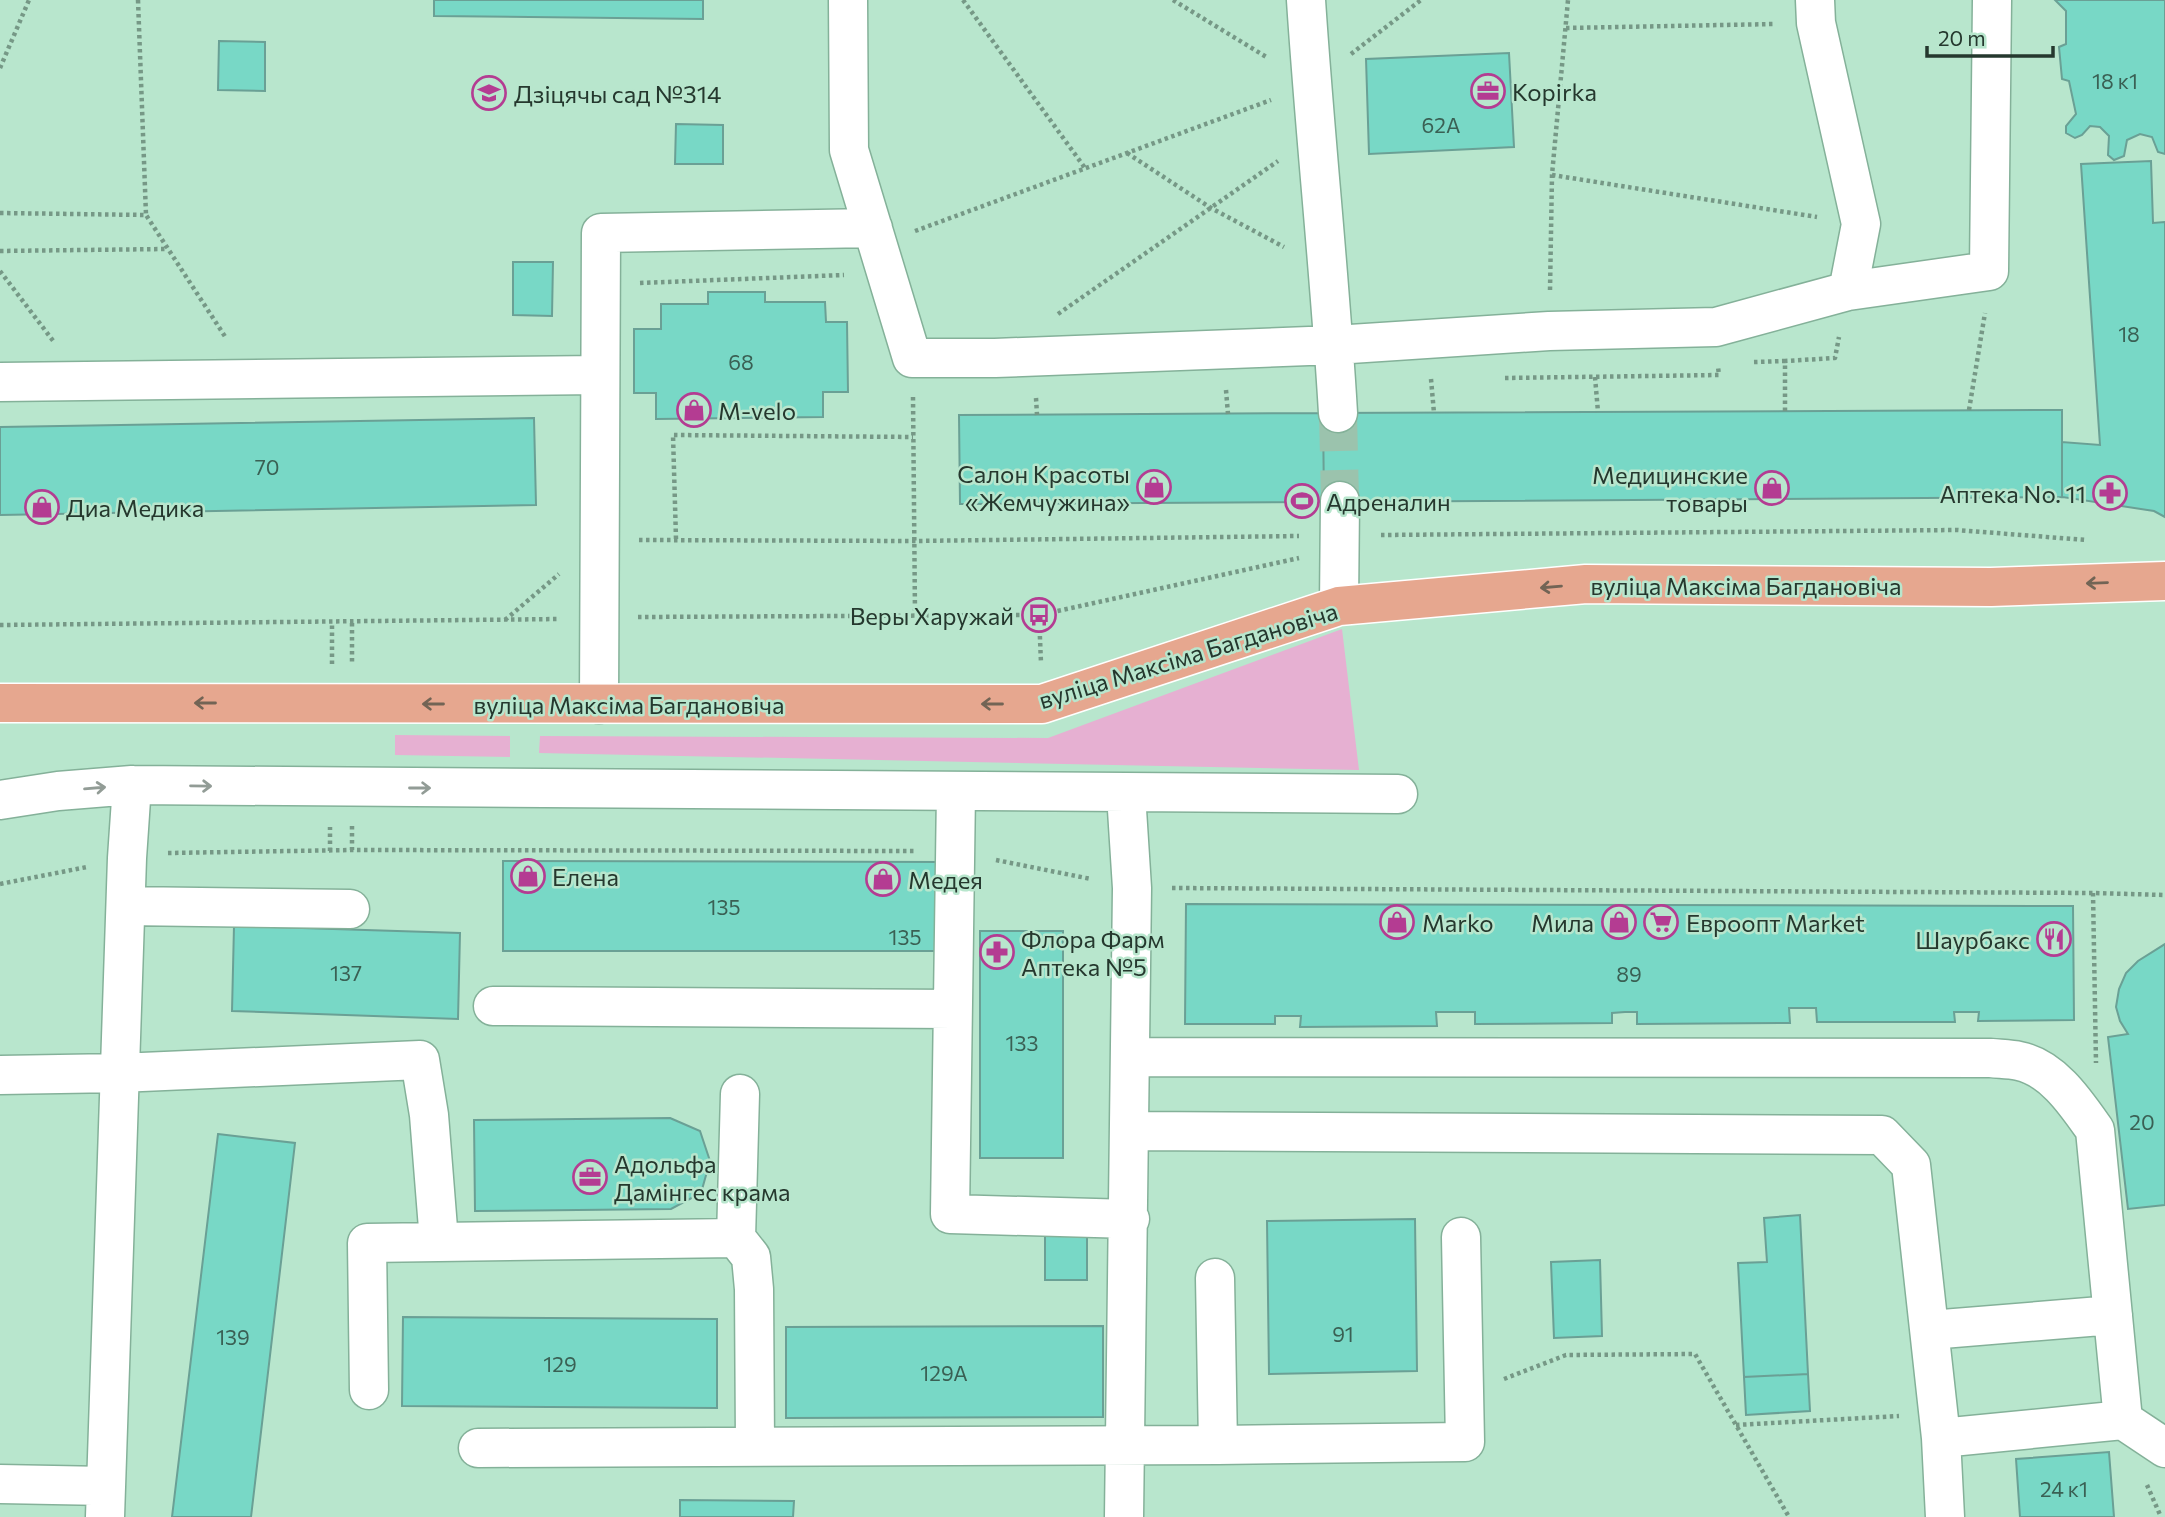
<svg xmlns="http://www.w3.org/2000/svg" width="2165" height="1517" font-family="Commissioner,sans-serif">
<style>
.green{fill:#e6b0d2}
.building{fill:#78d8c6;stroke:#6aa095;stroke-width:2}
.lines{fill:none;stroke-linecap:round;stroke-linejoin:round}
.minor-tunnel{stroke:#9bc3ad;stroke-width:38;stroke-dasharray:38 19;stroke-linecap:butt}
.minor-casing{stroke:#84b199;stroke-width:41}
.major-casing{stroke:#fff;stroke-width:41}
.path{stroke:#769886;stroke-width:4.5;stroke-dasharray:3.5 3.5;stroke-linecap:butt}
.minor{stroke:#fff;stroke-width:38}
.major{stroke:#e6a78f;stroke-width:38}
.oneway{stroke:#726455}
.oneway2{stroke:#929c96}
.labels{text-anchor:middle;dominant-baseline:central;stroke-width:5;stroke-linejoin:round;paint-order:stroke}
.number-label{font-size:21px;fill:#3a6054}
.poi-label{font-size:24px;fill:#25382e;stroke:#b8e6cd;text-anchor:start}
.street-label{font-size:24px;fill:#25382e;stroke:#b8e6cd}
</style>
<rect width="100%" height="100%" fill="#b8e6cd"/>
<path class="green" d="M1342,629L1359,770L539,753L540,736L1048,738Z
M395,735L510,736V757L395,755Z"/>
<path class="building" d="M434,0H703V19L434,16Z
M2055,0H2165V154L2158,152L2152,137L2140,134L2127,140L2124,156L2114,160L2108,155L2109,136L2100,127L2090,126L2082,135L2075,138L2066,133V126L2076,114L2069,81L2062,79L2059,47L2066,44V11Z
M219,41L265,42V91L218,90Z
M1509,53L1514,147L1369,154L1366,59Z
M676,124L723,125V164H675Z
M2151,161L2153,223L2165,222V517L2154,511L2062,497V442L2100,445L2081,164Z
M513,262H553L552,316L513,315Z
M708,292H765V302H825L826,322H847L848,392H823V417L656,419V393H634V329H661V304H708Z
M2062,410V497L1324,502L1323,413Z
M1323,413L1324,502L960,504L959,415Z
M534,418L536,505L0,515V427Z
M503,861L945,862L946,951H503Z
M1186,904L2073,906L2074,1020L1978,1021L1979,1012H1954L1955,1022H1817L1816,1008H1789L1790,1023L1637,1024V1012H1625L1612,1013V1023L1475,1024V1012H1436L1437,1026L1300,1027L1301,1016H1275V1024H1185Z
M234,926L460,933L458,1019L232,1011Z
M980,931H1063V1158H980Z
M2165,944V1205L2128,1209L2108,1037L2128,1034L2120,1021L2116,1007L2119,989L2126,973L2138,961Z
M670,1118L700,1131L710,1161L701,1193L671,1209L475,1211L474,1120Z
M218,1134L295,1143L251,1517H172Z
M1800,1215L1808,1374L1744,1377L1738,1263L1767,1262L1764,1218Z
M1415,1219L1417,1371L1269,1374L1267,1221Z
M1045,1225H1087V1280H1045Z
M1600,1260L1602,1336L1554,1338L1551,1262Z
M403,1317L717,1319V1408L402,1406Z
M1103,1326V1417L786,1418V1327Z
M1808,1374L1810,1411L1746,1415L1744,1377Z
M2109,1452L2114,1517H2020L2016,1459Z
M680,1500L794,1501L793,1517H680Z"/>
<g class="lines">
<path class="minor-tunnel" d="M1338,413L1340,501"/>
<g class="minor-casing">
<path id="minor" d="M848,0L849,150L912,358H995L1335,345L1549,331L1716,327L1848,291L1989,271L1992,0
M1306,0C1315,138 1330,275 1338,413
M1815,0L1816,23L1861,224L1848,291
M0,382L599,375
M1339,606L1340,501
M599,704L601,233L873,228
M956,791L950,1214L1130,1219
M0,800L58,791L132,785L1398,794
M126,906L350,909
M493,1006L952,1009
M1132,1057L1991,1058C2000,1059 2010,1059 2019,1061C2053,1068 2076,1103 2095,1130L2123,1420L2165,1448
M0,1075L119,1073L420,1060L429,1115L439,1241
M1129,1131L1882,1135L1911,1165L1941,1438
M736,1238L740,1094
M1215,1278L1218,1445
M1930,1330L2113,1315
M369,1390L367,1243L736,1238L751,1257L754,1289L755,1445
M478,1448L1218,1445L1465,1442L1461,1237
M0,1484L106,1486
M105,1517L127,858L132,785
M1124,1517L1132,888L1126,794
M1945,1517L1941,1438L2123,1420"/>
</g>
<g class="major-casing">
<path id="major" d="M0,703L1042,704L1339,606L1586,584L1991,587L2165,581"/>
</g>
<path class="path" d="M138,0L146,215
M963,0L1085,168
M1173,0L1268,58
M1566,28L1775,24
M1351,54L1421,0
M0,68L29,0
M1127,153L1211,208L1284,247
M1552,175L1817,217
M0,213L146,215L226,338
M915,231L1271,100
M0,251L167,249
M0,271L54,342
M640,283L844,275
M1550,290L1552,175L1568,0
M1058,314L1278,161
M1754,362L1785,361
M1595,377L1598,412
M1505,378L1719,375L1718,367
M1431,379L1434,413
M1226,390L1228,414
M913,397L915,614
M1036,398L1037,415
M1969,410L1985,313
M1785,411V361L1835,358L1839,337
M1381,535L1957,530L2086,540
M676,539L673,435L913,437
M639,540L914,541L1299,536
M1039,615L1041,663
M638,617L1039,615L1299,558
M505,620L559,574
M352,623V664
M0,625L560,619
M332,664V623
M352,826V850
M330,851V827
M168,853L352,850L915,851
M996,860L1091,879
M0,884L87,867
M1172,888L2093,893L2165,895
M2093,893L2096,1063
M1504,1379L1566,1355L1695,1354L1789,1517
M1736,1425L1899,1416
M2147,1485L2161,1517"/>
<use href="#minor" class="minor"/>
<use href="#major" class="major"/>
</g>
<defs><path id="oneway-shaft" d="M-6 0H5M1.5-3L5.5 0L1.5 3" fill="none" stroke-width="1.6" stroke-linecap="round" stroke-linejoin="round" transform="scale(1.75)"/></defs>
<g class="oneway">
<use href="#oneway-shaft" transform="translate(2097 583) rotate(178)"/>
<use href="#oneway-shaft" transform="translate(1551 587) rotate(175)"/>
<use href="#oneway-shaft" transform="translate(205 703) rotate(-180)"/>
<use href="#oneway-shaft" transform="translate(433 704) rotate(-180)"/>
<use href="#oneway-shaft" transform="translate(992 704) rotate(-180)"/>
</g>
<g class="oneway2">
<use href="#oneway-shaft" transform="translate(201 786) rotate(1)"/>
<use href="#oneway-shaft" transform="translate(95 788) rotate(-5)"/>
<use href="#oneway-shaft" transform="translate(420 788)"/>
</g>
<defs>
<g id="office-ring" transform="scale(1.75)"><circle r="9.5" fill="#b8e6cd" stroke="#b43c92" stroke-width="1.5"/><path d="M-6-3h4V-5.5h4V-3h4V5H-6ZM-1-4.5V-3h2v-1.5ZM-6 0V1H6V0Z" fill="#b43c92"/></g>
<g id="school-ring" transform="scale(1.75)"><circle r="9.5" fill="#b8e6cd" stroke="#b43c92" stroke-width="1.5"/><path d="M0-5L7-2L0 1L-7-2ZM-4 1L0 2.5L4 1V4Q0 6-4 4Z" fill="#b43c92"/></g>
<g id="shop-ring" transform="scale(1.75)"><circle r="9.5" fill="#b8e6cd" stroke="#b43c92" stroke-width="1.5"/><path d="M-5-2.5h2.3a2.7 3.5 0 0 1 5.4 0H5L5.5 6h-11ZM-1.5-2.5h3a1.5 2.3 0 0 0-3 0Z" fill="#b43c92"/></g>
<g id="pharmacy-ring" transform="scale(1.75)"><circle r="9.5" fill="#b8e6cd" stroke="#b43c92" stroke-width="1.5"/><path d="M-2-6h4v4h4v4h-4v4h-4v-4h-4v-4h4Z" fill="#b43c92"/></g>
<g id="stadium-ring" transform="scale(1.75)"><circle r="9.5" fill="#b8e6cd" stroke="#b43c92" stroke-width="1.5"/><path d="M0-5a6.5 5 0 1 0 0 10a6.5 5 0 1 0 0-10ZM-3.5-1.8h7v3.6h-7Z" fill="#b43c92"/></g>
<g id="bus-ring" transform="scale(1.75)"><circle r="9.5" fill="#b8e6cd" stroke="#b43c92" stroke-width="1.5"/><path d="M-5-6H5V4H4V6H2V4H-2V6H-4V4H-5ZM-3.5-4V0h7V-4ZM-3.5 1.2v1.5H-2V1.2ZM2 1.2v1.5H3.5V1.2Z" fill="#b43c92"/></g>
<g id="supermarket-ring" transform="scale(1.75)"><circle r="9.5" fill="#b8e6cd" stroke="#b43c92" stroke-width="1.5"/><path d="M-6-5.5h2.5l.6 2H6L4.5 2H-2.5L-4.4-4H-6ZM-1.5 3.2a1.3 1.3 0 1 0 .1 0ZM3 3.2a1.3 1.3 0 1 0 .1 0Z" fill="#b43c92"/></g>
<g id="restaurant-ring" transform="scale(1.75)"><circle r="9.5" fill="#b8e6cd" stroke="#b43c92" stroke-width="1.5"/><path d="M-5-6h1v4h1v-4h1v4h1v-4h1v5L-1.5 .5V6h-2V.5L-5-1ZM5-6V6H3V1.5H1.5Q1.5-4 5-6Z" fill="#b43c92"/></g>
</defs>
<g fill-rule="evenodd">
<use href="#office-ring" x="1488" y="91"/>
<use href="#school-ring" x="489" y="93"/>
<use href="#shop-ring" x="694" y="410"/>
<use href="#shop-ring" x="1154" y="487"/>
<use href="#shop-ring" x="1772" y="488"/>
<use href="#pharmacy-ring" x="2110" y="493"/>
<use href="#stadium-ring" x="1302" y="501"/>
<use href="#shop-ring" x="42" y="507"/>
<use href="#bus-ring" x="1039" y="615"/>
<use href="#shop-ring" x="528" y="876"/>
<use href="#shop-ring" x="883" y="879"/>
<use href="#shop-ring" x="1397" y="922"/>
<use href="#shop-ring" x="1619" y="922"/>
<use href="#supermarket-ring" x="1661" y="922"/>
<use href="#restaurant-ring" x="2054" y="939"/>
<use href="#pharmacy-ring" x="997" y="952"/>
<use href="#office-ring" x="590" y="1177"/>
</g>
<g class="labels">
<g class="number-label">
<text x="2115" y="80">18 к1</text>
<text x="1441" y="124">62А</text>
<text x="2129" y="333">18</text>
<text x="741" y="361">68</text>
<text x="267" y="466">70</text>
<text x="724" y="906">135</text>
<text x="905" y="936">135</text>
<text x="346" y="972">137</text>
<text x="1629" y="973">89</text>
<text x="1022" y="1042">133</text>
<text x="2142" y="1121">20</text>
<text x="1343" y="1333">91</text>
<text x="233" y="1336">139</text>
<text x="560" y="1363">129</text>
<text x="944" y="1372">129А</text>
<text x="2064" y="1488">24 к1</text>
</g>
<g class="poi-label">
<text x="1512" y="91">Kopirka</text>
<text x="514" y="93">Дзіцячы сад №314</text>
<text x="718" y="410">M-velo</text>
<text x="1130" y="473" text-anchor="end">Салон Красоты<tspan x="1130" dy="28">«Жемчужина»</tspan></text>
<text x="1748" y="474" text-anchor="end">Медицинские<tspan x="1748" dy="28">товары</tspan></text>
<text x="2086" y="493" text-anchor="end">Аптека No. 11</text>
<text x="1326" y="501">Адреналин</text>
<text x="66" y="507">Диа Медика</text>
<text x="1014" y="615" text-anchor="end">Веры Харужай</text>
<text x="552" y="876">Елена</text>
<text x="908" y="879">Медея</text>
<text x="1422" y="922">Marko</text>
<text x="1594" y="922" text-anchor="end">Мила</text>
<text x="1686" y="922">Евроопт Market</text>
<text x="1021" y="938">Флора Фарм<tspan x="1021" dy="28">Аптека №5</tspan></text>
<text x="2030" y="939" text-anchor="end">Шаурбакс</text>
<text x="614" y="1163">Адольфа<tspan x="614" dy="28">Дамінгес крама</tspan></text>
</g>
<g class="street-label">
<text x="1746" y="585">вуліца Максіма Багдановіча</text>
<text transform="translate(1188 655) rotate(-17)">вуліца Максіма Багдановіча</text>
<text x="629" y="704">вуліца Максіма Багдановіча</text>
</g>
</g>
<path d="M1927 46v10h126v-10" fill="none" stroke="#25382e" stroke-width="3.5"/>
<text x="1938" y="46" font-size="21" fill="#25382e" stroke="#b8e6cd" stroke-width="5" paint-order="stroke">20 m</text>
</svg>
